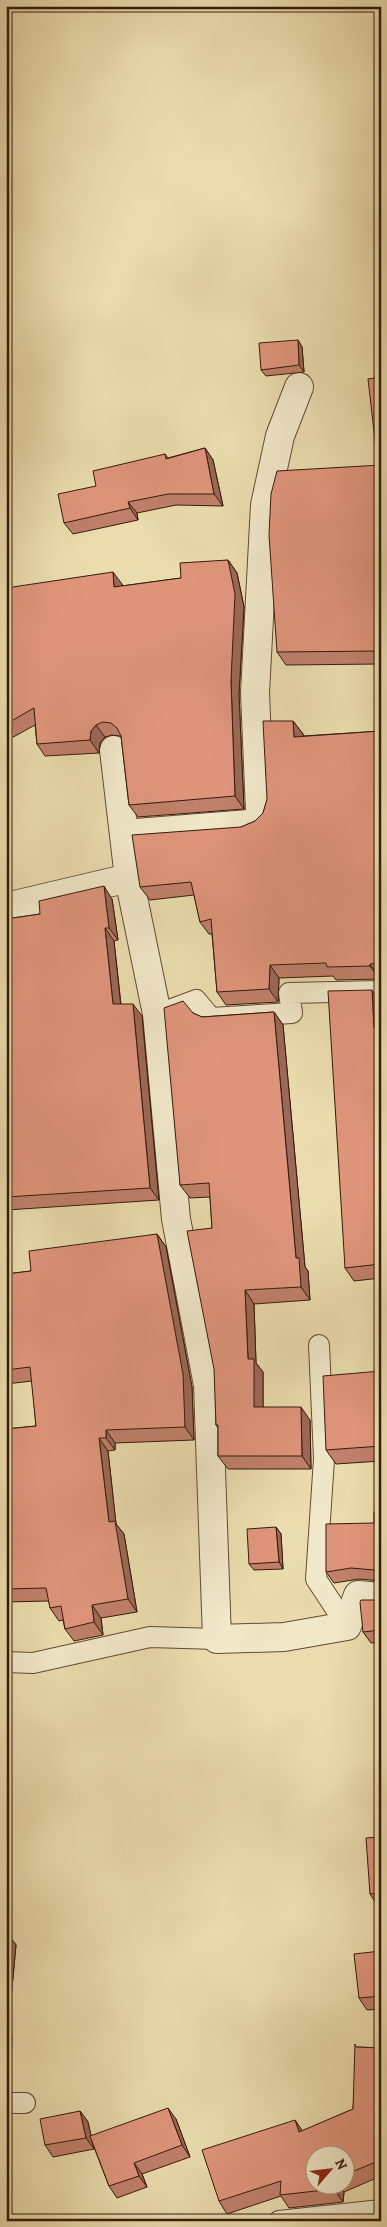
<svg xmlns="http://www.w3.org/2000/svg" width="387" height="2227" font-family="Alegreya,serif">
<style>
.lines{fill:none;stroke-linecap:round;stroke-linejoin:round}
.lane-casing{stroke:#644a32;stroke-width:22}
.street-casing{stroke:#644a32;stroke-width:30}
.lane{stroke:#f1e8ca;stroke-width:20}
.street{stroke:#f1e8ca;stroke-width:28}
.wall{fill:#c0806b;stroke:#371a09;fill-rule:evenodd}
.shaded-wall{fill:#9c6857;stroke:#371a09}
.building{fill:#df957c;stroke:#371a09}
</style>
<rect width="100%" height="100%" fill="#eadcae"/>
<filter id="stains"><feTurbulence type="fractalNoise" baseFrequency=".004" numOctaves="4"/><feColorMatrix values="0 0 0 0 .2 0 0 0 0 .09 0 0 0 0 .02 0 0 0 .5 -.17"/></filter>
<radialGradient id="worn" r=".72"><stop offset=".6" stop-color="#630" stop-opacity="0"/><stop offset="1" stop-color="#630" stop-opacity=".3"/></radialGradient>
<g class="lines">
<g class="lane-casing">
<path id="lane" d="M161,1013L196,1000L211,1018L292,1013L289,993L381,991
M319,1345L324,1459L316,1579L347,1626
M6,1662L33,1663L150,1637L217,1639
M6,2103H25
M279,2221L381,2210"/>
</g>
<g class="street-casing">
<path id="street" d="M114,750L129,878
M124,834L249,824L257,820L260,812L255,693L265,505L280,436L299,387
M6,907L129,878L157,1014L176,1219L208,1385L217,1639L284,1637L347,1626L358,1595L381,1597"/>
</g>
<use href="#lane" class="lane"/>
<use href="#street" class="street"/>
</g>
<path class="wall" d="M298,340L302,347L304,372L266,376L261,370Z
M205,448L213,460L223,506L176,505L137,513L138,520L73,534L64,523L96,486L165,454L168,458Z
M381,465L379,664L286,665L277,652Z
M228,560L237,573L244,607L239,694L244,809L138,817L129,805L121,736H120L112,735L105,737L100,743L99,753L45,756L37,744L35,725L6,741V588L122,584V586L181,578Z
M293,721L303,734V736L381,731V976H379V979L336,980L333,976L279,978L278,1002L226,1005L217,992L212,934H209L200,922L194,895L150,900L140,887L241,827L255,821L263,813Z
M112,899L118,940L114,941L121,1004L142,1016L159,1200L6,1210V919L40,914Z
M381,1003V1278L354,1281L345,1268Z
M274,1012L283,1025L305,1267L308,1271L310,1300L254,1304L256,1363L263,1372V1407L310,1420L311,1469H228L218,1456V1428L216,1425L212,1228L210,1197L190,1198L180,1185L193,1013L202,1017Z
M157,1234L166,1247L192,1387L194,1440L115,1443V1450L108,1451L116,1524L124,1534L137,1612L101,1618L103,1635L74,1641L65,1629L63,1620L59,1621L50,1608L49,1601L6,1602V1429L36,1426L32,1381L6,1384V1274L31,1271Z
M381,1371V1461L336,1464L326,1450Z
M381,1512V1581L359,1579L334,1583L326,1572L374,1523Z
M276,1527L281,1534L283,1569L254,1570L249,1564Z
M381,1599V1642L371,1643L363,1632L379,1600Z
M381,1745V1905L378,1906L370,1894L380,1837Z
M6,1932L16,1945L8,2031L12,2036L10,2091L6,2092Z
M381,1951V2009L367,2010L359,1998Z
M357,2047L381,2048V2176L344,2192L343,2202L289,2208L281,2196L227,2214L219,2201L295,2120L302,2131L353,2109ZM344,2154V2184H314Z
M80,2111L88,2122L91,2136L176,2119L190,2157L142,2174L147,2187L117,2198L109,2186L92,2142L94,2149L53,2157L45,2145Z"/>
<path class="shaded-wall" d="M298,340L302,347L304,372L299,365Z
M205,448L213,460L223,506L214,494Z
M128,502L137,513L138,520L130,508Z
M228,560L237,573L244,607L239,694L244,809L235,796L231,681Z
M113,572L122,584L123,600L114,587Z
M293,721L303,734V750L294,737Z
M96,725L105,737L100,743L99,753L90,740L91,731Z
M104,886L112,899L118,940L109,928Z
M105,928L114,941L122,1017L113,1004Z
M370,964L379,976V979L370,966Z
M270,965L279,978L278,1002L269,989Z
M372,990L381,1003V1037L374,1028Z
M133,1004L142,1016L159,1200L150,1188Z
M274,1012L283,1025L305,1267L308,1271L310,1300L301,1287L296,1258Z
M377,1096L381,1101V1155Z
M157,1234L166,1247L192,1387L194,1440L185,1427Z
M245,1290L254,1304L256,1363L263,1372V1420L254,1407L248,1359Z
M301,1407L310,1420L311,1469L302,1456Z
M106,1430L115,1443V1450L106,1438Z
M99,1438L108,1451L116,1524L124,1534L137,1612L128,1599L109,1522Z
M276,1527L281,1534L283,1569L279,1562Z
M92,1605L101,1618L103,1635L94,1622Z
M7,1932L16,1945L8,2031L12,2036L10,2091L6,2086Z
M168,2108L176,2119L190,2157L182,2145Z
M80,2111L88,2122L94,2149L86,2138Z
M6,2113L8,2115L6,2131Z
M295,2120L304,2133L299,2132Z
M134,2163L142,2174L147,2187L139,2176Z
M334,2184H339L344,2192L343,2202L334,2189Z
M333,2215L337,2221H333Z"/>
<path class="building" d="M298,340L299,365L261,370L259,343Z
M381,377V459L377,458L368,379Z
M205,448L214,494H168L128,502L130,508L64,523L58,494L96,486L93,471L165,454L166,459Z
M381,465V681L378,651L277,652L269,535L271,494L277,471Z
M228,560L235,594L231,681L235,796L129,805L121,736L117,728L111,723L103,722L96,725L91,731L90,740L37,744L34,708L6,724V588L113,572L114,587L181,578L180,563Z
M263,721H293L294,737L381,731V963L370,964V966L327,967L326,963L270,965L269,989L217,992L211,919L200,922L191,882L140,887L132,835L241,827L255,821L263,813L267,799Z
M104,886L109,928H105L113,1004H133L150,1188L6,1197V919L40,914L39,901Z
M372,990L374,1028H381V1096H377L381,1155V1264L345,1268L328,991Z
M183,1001L193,1013L202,1017L274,1012L296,1258H299L301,1287L245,1290L248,1359H254V1407H301L302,1456H218V1425H216L214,1369L187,1231L212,1228L209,1183L180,1185L164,1008Z
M157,1234L183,1374L185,1427L106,1430V1438H99L109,1522L115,1521L128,1599L92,1605L94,1622L65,1629L61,1606L50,1608L46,1588L6,1589V1429L36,1426L30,1367L6,1370V1274L31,1271L29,1251Z
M381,1371V1446L326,1450L323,1376Z
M374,1512H381V1572L374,1570L351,1568L326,1572V1524L374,1523Z
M276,1527L279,1562L249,1564L247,1529Z
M381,1599V1630L363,1632L360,1602L361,1600H379Z
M378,1745H381V1893L370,1894L366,1838L380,1837Z
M381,1951V1996L359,1998L354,1954Z
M355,2044L356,2047L381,2048V2099H378L381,2105V2160L344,2175V2154H314V2184H334V2189L280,2195L281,2181L219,2201L202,2150L295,2120L299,2132L353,2109Z
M168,2108L182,2145L134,2163L139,2176L109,2186L90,2136Z
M80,2111L86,2138L45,2145L40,2119Z
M333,2215V2221H279V2220Z"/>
<rect width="387" height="2227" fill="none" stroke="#eadcae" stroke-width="25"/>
<rect x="8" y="8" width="372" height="2212" fill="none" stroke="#371a09" stroke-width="2.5"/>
<rect x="12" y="12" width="362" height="2202" fill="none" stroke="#371a09"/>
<g transform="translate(330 2170) rotate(62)"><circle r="24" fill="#f1e8ca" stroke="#a7967d"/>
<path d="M0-4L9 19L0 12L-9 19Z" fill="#8f2418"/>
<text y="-8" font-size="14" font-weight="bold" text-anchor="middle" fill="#371a09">N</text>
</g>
<rect width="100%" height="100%" filter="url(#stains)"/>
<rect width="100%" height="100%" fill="url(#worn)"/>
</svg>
